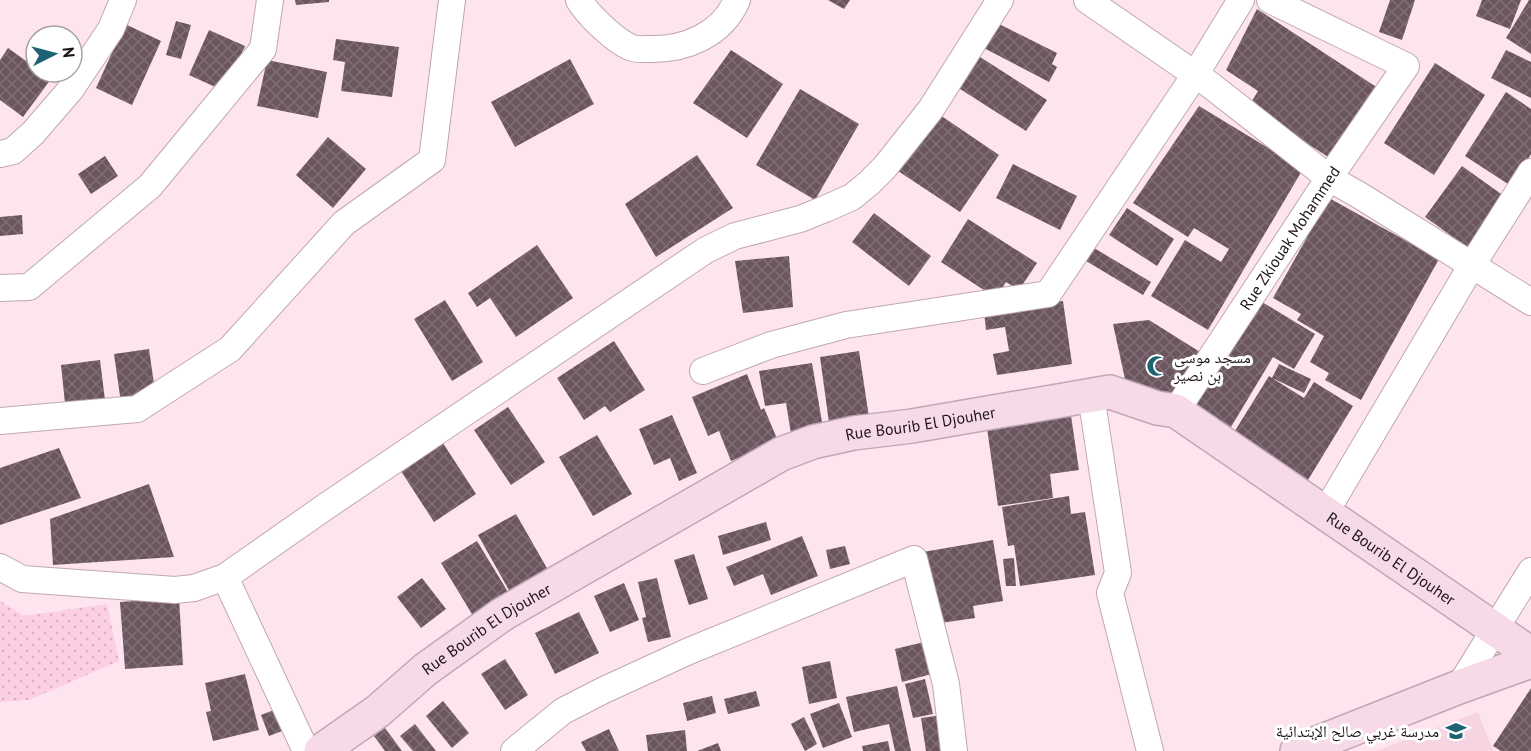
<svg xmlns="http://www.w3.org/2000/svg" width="1531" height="751" font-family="'PT Sans','Noto Naskh Arabic',sans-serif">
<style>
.built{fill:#f6d4e2}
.grass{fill:url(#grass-dots)}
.building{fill:url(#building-cross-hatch)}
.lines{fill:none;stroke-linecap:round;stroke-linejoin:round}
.minor-casing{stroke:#c0a8b2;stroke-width:28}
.secondary-casing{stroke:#c0a8b2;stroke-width:36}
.minor{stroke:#fff;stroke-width:26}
.secondary{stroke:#f7dae8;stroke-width:33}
.labels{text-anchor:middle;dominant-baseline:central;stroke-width:6;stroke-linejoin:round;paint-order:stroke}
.street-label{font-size:16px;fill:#1d1418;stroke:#fff}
.poi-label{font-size:16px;fill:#1d1418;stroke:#fff;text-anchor:start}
</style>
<defs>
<pattern id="grass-dots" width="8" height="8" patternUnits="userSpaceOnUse" patternTransform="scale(1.5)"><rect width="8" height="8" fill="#fccfe3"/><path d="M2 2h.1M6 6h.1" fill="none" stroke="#d8b1c2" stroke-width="1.8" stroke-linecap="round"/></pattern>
<pattern id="building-cross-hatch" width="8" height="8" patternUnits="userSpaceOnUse" patternTransform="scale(1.5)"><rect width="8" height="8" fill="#6b565f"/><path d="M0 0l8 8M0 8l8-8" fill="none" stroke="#7f6e76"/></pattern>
</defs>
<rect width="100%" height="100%" fill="#fee4ef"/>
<path class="built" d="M1478,712L1493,751H1376Z"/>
<path class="grass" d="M0,601L24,616L107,604L119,661L29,700L0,702Z"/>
<path class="building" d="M295,0H329V2L296,5Z
M828,0H850L844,9Z
M1390,0H1415L1402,40L1379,32Z
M1482,0H1521L1510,29L1476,16Z
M1529,0H1531V54L1506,38Z
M1257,9L1384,92L1336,162L1249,106L1258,91L1226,70Z
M176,21L191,25L181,59L166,55Z
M993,21L1057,53L1052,64L1057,67L1049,82L980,46Z
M125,24L161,41L132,105L96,88Z
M209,30L245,46L224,91L189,75Z
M336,39L399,47L392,97L341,91L345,62L333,60Z
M8,48L36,68V72H42L51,79L23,117L0,100V60Z
M731,50L783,84L747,138L693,103Z
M1506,50L1531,62V98L1491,78Z
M977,55L1047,100L1026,131L957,87Z
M570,59L594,104L515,147L491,102Z
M267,60L327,72L318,118L257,106Z
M1435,63L1485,95L1434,175L1384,143Z
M800,89L859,124L815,200L756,165Z
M1506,92L1531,109V154L1511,186L1465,156Z
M1199,106L1303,169L1208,330L1151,296L1185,240L1221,262L1229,249L1194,228L1188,237L1133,203Z
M937,113L999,155L960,212L898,171Z
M328,137L366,169L333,208L296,175Z
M697,155L733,208L656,257L625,204Z
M105,156L118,176L91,194L78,174Z
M1013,164L1077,196L1060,230L996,198Z
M1462,166L1504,196L1467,247L1425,217Z
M1329,198L1439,259L1361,400L1325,380L1329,373L1310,362L1324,336L1297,320L1301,314L1273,298Z
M1127,208L1174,239L1157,266L1109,235Z
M874,213L931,256L909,286L852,242Z
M22,215L23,234L0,236V217Z
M968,219L1037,263L1019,290L1006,282L996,298L941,262Z
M537,245L573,298L516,337L490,298L477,307L468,293Z
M1094,248L1151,282L1143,295L1086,261Z
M789,256L793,307L743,313L735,261Z
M1257,299L1315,334L1294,369L1273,357L1231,427L1195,405Z
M445,300L483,362L452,381L414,319Z
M1063,301L1072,364L997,375L993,354L1009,351L1005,327L986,330L984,312Z
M1149,320L1200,352L1166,405L1125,379L1113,324Z
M614,341L645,390L610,412L605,406L584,420L557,378Z
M149,349L156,398L121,403L114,354Z
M859,351L870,424L830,430L820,357Z
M100,360L106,408L66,413L61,365Z
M812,363L824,434L792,440L786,403L765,406L759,371Z
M1279,364L1311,379L1304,393L1272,378Z
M747,374L761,410L764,408L778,441L731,461L719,431L708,436L692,397Z
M1269,376L1304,398L1314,382L1353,406L1308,480L1233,434Z
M508,407L545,462L511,485L474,430Z
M1070,409L1079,470L1050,474L1053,498L998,506L986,421Z
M672,415L697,473L679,481L670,458L654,465L639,429Z
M597,435L632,494L593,516L559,457Z
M441,440L476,494L434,522L399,468Z
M59,448L81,498L0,525V468Z
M149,484L174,557L53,565L50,519Z
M1069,496L1071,514L1085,512L1095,575L1020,586L1014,545L1008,546L1002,507Z
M516,514L552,577L514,599L478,535Z
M766,522L771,540L723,555L718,536Z
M802,536L818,576L771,595L763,574L734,586L726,567Z
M993,540L1003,601L973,606L975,618L934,624L923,552Z
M477,541L511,597L475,619L441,563Z
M845,546L850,564L830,569L826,550Z
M694,554L708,599L689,605L674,560Z
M1014,558L1016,586H1006L1003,559Z
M422,578L446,609L421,628L397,597Z
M657,578L671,637L648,642L642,618L646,617L638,582Z
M624,583L639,620L610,632L594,596Z
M179,598L183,665L125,669L120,602Z
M579,612L599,653L555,674L535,633Z
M928,641L935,673L902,682L895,649Z
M505,659L528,695L505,710L481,674Z
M830,661L837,698L809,704L802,667Z
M245,674L259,730L213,741L206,712L211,711L205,683Z
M925,679L933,714L913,718L905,684Z
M897,686L911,751H895L889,724L854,732L846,697Z
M1531,688V751H1501L1493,746Z
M756,691L760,706L728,714L724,699Z
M712,696L716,713L687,721L683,703Z
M443,701L469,733L452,748L426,716Z
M839,703L852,737L823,748L810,714Z
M282,707L290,728L269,736L261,715Z
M942,715L948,751H926L921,718Z
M804,717L817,744L805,751L791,724Z
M415,724L436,751H413L400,736Z
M385,728L402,751H385L374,736Z
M609,729L619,751H586L581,742Z
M685,730L687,751H648L646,735Z
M888,741L890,751H863L862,746Z
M718,743L721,751H697Z"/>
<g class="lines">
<g class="minor-casing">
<g id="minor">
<path d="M579,0C587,14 615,41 630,47C635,50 643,49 649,49C685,50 722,35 737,0"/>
<path d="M1087,0L1209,84L1329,178L1359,195L1531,302"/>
<path d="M0,154L13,151L33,133L71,89L111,29L123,0"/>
<path d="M0,288L29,287L150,186L263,49L270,0"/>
<path d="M703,371L771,345L846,325L1048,294L1195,75L1241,0"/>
<path d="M1091,395L1118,573L1110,593L1150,751"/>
<path id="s1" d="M1176,411L1329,178L1406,66L1270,0"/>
<path d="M0,421L137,409L230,349L344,223L432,160L452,0"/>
<path d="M1325,513L1472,265L1531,172"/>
<path d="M0,567L22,579L175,590L194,588L225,577L325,507L706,250L735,236L800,219L825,209L852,197L869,183L885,167L931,109L1000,0"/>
<path d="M225,577L306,751"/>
<path d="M1459,687L1531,571"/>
<path d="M514,751L563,711L604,690L689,651L914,559L946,684L954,751"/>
</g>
</g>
<g class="secondary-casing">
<g id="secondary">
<path id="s2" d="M321,751L378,711L426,669L503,614L781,454L813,442L854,433L912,426L1110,392L1157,408L1176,411L1531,654"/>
<path d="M1297,751L1459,687L1531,661"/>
</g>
</g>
<use href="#minor" class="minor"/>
<use href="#secondary" class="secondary"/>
</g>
<defs>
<g id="mosque-bare" transform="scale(1.62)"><path d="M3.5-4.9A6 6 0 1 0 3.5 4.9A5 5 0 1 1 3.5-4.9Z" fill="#1d6373" stroke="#fff" stroke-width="2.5" paint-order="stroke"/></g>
<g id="school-bare" transform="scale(1.62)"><path d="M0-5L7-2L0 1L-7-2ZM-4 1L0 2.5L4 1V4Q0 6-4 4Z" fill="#1d6373" stroke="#fff" stroke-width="2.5" paint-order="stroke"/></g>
</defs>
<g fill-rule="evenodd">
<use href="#mosque-bare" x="1157" y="366"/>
<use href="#school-bare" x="1456" y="731"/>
</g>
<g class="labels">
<g class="street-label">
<text stroke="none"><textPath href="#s1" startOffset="207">Rue Zkiouak Mohammed</textPath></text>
<text stroke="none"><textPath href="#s2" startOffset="692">Rue Bourib El Djouher</textPath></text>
<text stroke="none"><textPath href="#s2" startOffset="1214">Rue Bourib El Djouher</textPath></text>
<text stroke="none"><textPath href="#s2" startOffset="206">Rue Bourib El Djouher</textPath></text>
</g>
<g class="poi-label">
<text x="1174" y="357">مسجد موسى<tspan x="1174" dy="18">بن نصير</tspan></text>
<text x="1439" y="731" text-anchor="end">مدرسة غربي صالح الإبتدائية</text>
</g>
</g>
<g transform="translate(54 54) rotate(84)"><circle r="28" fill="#ffffff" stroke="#a5a1a3" stroke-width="1.5"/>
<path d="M0-4.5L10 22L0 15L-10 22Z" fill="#1d6373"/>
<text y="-9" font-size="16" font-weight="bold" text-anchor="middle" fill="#1d1418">N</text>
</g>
</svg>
